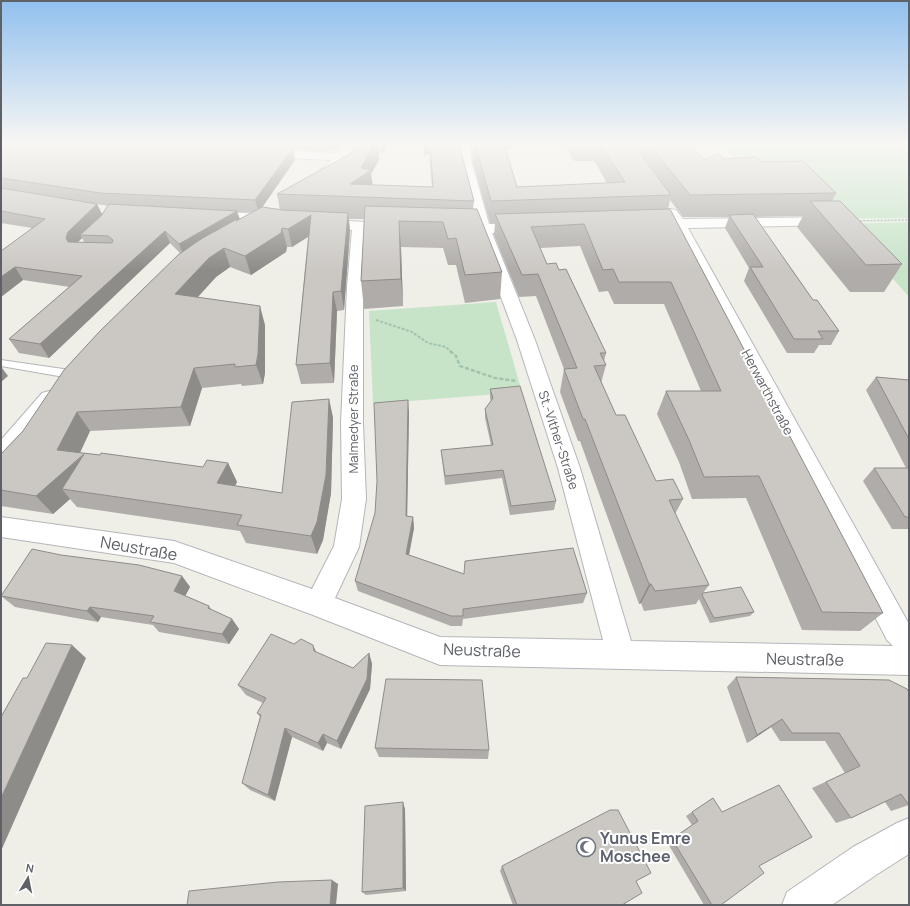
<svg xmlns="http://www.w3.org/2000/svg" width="910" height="906" font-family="Manrope,sans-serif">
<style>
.green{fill:#c7e4c9}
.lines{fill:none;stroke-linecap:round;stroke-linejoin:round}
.service-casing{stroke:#b4b6ba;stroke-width:2}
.minor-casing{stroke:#b4b6ba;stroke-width:2}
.path-far2{stroke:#a0c4ad;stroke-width:1.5;stroke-dasharray:2.5 1;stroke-linecap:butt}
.path-far1{stroke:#a0c4ad;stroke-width:2;stroke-dasharray:3 1.5;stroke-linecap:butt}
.path{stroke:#a0c4ad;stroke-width:2.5;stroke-dasharray:4 2;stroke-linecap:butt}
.service{fill:#fff;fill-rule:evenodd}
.minor{fill:#fff;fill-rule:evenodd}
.wall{fill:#afaca9;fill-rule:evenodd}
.shaded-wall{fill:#8e8c89}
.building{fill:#cbc8c4;stroke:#8e8c89}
.labels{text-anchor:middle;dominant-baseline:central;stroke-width:4;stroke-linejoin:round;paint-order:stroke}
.street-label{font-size:13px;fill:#5e6166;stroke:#fff}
.near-street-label{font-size:16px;fill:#5e6166;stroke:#fff}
.near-worship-label{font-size:16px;font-weight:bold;fill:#5b616d;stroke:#fff;text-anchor:start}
</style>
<rect width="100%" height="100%" fill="#efeee7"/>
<path class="green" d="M722,144H909V218L840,219L754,183Z
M909,222V297L845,224Z
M496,302L522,392L373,404L369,311Z"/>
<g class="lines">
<g class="service-casing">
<path id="service" d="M1,360L70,370L74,372L75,374L74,376L70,378L1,366Z"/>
</g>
<g class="minor-casing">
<path id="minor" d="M344,144H356C348,155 335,175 323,183C320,184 317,184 313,183L311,180L331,160L264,157L260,156L258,153L260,150L264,149L336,153Z
M458,144H470L472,163L489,224H524L529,225L531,228L529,231L524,232L492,233L535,340L580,468L631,641L893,646L887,640L673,228L643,227L641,224L643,221L668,219L664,213L666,210L671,209L676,210L683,219L830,217L835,218L837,221L835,224L830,225L688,228L909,624V675L440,665L313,615L174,563L1,537V517L174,541L312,589L334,546L342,499L341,423L347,287L352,230L320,228L315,227L313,224L315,221L320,220L394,223L399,224L401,227L399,230L394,231L367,230L363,287V423L366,499L359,547L335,598L440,637L603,640L558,468L517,340L477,233L451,232L449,229L451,226L474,224L460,163Z
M209,211L262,214L279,217L281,220L279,223L274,224L204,218L202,215L204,212Z
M49,391L56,393L59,398L56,403L9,461L1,463V440L42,393Z
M909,818V854L879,873L832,905H782L787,892L853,847L897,823Z"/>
</g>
<path class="path-far2" d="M856,221L909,220"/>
<path class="path-far1" d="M376,320L412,332L428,343L446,347L451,352"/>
<path class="path" d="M450,351L456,356L460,366L495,378L517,381"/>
<use href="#service" class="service"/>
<use href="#minor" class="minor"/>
</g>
<path class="wall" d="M1,144H342L336,150L293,149L295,160L262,207L280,210L277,194L355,151H352V144H388L383,153H378L379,160L371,174L373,185L432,187L429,153L424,156L423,144H459L474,201L473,209L502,272L500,299L465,303L456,265H448L443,248L401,247L403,306L364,309L361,281L364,219H349L350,231L344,310L337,311L334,383L301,384L296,365L308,237L292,247H287L286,252L251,275L230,267L216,277L198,297L265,325V373L263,384L242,386L241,384L202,388L190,426L90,431L80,453L203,467L228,463L237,482L235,486L282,493L329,399L333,418L331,493L323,540L317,554L246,543L240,531L77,507L70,499L53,514L1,506V454L23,431L180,253L170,243L49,358L19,353L9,339L70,287L23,280L1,297V251L32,228L1,223ZM97,204L108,206L102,214ZM237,212H253L240,219ZM82,238L84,242H78Z
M472,144H513V149H505L517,187L607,183L595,162L592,161H574L564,144H690L704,159H722L761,162L836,193L832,201L902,264L884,292H850L797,227L803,216L754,217L813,300L839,331L831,345H819L814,353H787L744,281L749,268L725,228L729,217H683L670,200L668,209L883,613L860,631L802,630L746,498L692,499L679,462L657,414L666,391H701L664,304H614L608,291L599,292L580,246L540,248L547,264L559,270L606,353L604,361L606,365L601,383L616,415L656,481L683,499L675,514L709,585L703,593L754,612L750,616L710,623L699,599L696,604L644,611L641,603L639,604L580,441H578L560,392L564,369L536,296L519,297L494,235L495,223H490L473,163Z
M876,377L909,380V529H892L863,481L874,468H906L866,390Z
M490,389L556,501L554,510L510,515L502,478L445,485L442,458L441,450L491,445L485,418V409L491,401L490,398Z
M409,412L407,516L413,517L414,528L409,555L464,574L587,593L583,603L463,619L462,626H451L358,591L355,581Z
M182,576L190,587L185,596L209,606L212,610L232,619L239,629L229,644L159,632L153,625L101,617L98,622L15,607L1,596Z
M317,653L353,668L369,653L372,664L370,689L341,749L327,743L323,751L292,737L275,801L250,790L242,783L260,717L257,713L263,703L246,695L238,685Z
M736,677L889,680L909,805L891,811L885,802L851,818L836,823L812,788L845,773L825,741H780L771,727L747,743L727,687Z
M375,748L489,750L488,759L379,757Z
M713,798L721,905H704L667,842L692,825L686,816Z
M405,809L406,891L366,895L362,892Z
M502,866L622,905H513L500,871Z"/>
<path class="shaded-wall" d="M336,144H342L336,150Z
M374,144H378L379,160L371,174L373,192L350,184L361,168Z
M382,144H388L383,153Z
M424,144H429V153L424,156Z
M293,148L295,160L259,212L255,200Z
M97,204L103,216L80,235L82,238L75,245L73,250L66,238L68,232Z
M237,211L241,223L184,257L179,244Z
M348,213L350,231L344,310L341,291Z
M311,215L314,233L292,247L288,229Z
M399,221L401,247L403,306L401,279Z
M282,228L287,247L286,252L251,275L245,256Z
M165,231L170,243L49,358L40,344Z
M224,248L230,267L216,277L183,313L175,294L209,258Z
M15,267L23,280L1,297V277Z
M333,292L337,311L334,383L330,363Z
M260,306L265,325V373L263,384L256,365Z
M2,368L8,376L1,382V369Z
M194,368L202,388L190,426L181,407Z
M329,399L333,418L331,493L323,540L317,554L311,536Z
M408,400L409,412L407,527L406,516Z
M77,412L90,431L75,463L84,454L62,489L70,499L53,514L36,496L57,450Z
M228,463L237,482L226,502L217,483Z
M413,517L414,528L407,565L406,554Z
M182,576L190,587L182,602L174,591Z
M649,584H651L641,603L639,604Z
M90,607L101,617L98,622L87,611Z
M232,619L239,629L229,644L222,634Z
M72,645L86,658L1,851V798Z
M313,645L318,656L314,651Z
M369,653L372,664L370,689L341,749L337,741Z
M782,719L771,727L747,743L757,735Z
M285,728L292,737L275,801L268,795Z
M323,734L327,743L323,751L318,743Z
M403,802L405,809L406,891L403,888Z
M332,880L338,884L336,905H330Z"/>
<path class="building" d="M1,144H233L257,147L293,148L255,200L100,193L1,178Z
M368,144H374L361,168L371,170L350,184L433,187L430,144H459L474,201L277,194Z
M475,144H504L517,187L625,182L600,144H633L671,195L491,201Z
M649,144H690L704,159H708L718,153L722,159L757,157L761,162L803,161L836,193L690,195Z
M1,188L97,204L68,232L66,238L68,242L112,243L113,240L108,236L80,235L101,216L109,204L237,211L179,244L165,231L40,344L9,339L82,276L15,267L1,277V251L45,219L1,211Z
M810,201H840L902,264L866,265Z
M365,206L477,209L502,272L465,275L456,238L448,239L443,222L399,221L401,279L361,281Z
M262,207L283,210L348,213L341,291L333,292L330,363L296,365L311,215L288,229L282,228L281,233L245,256L224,248L209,258L175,294L260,306L258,354L256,365L235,367V364L194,368L181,407L77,412L57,450L100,455L101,453L203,467L207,460L228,463L217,483L282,493L292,402L329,399L326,475L317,522L311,536L237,525L242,515L62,489L84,454L36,496L1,490V454L23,431L64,370L100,331L178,255L201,239L239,218L236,221Z
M670,209L883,613L822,612L759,476L704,477L689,440L666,391H721L671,282H619L613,269L603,270L584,224L531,227L547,264L556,263L559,270L566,269L606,353H600L606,365L594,366L616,415H625L656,481L673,479L683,499L669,500L709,585L655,591L651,584H649L585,419H583L564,369L577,368L538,274L522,275L495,214Z
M753,214L813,300H817L839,331H818L823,339H794L750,267H763L729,215Z
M876,377L909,380V439Z
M520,386L556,501L511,506L503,470L445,476L441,450L493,445L485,409L493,398L490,389Z
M408,400L406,516L413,517L406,554L464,574L465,561L573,548L587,593L463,609V616H451L355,581L375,513L377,481L374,403Z
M874,468H909V517H905Z
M32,549L61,555L139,565L182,576L174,591L209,606L208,608L232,619L222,634L150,622L154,616L90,607L87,611L1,596Z
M741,587L754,612L714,618L702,595L703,593Z
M271,634L294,644L301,639L313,645L314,651L353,668L369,653L367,679L337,741L323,734L318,743L285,728L268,795L242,783L261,715L257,713L266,698L238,685Z
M46,643L72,645L1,798V717L23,678H27Z
M736,677L889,680L907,689L909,692V805L901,794L851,818L826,782L860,766L839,733H792L782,719L757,735Z
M386,679L482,680L489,750L375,748Z
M779,785L812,837L759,866L764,873L721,905H712L672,839L698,821L692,812L713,798L722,812Z
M403,802V888L362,892L365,806Z
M610,810H618L651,873L636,881L642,893L622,905H517L502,866Z
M332,880L330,905H187L189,891L278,882Z"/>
<linearGradient id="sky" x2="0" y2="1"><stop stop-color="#91c0ee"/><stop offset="0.53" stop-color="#f8f7f4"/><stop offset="1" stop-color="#f8f7f4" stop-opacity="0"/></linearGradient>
<rect width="910" height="271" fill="url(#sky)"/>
<defs>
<g id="mosque-ring" transform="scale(1)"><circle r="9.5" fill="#fff" stroke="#6b7280" stroke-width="1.5"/><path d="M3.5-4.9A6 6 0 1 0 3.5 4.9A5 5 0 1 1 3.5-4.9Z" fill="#6b7280"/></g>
</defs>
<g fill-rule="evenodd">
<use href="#mosque-ring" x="586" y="847"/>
</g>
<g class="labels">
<g class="street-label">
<text transform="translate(768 392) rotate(62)">Herwarthstraße</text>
<text transform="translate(353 419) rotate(-90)">Malmedyer Straße</text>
<text transform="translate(559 440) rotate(72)">St.-Vither-Straße</text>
</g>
<g class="near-street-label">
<text transform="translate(139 548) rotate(10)">Neustraße</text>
<text transform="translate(482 650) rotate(2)">Neustraße</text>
<text transform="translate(805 659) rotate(1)">Neustraße</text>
</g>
<g class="near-worship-label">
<text x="600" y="838">Yunus Emre<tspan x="600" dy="18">Moschee</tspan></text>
</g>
</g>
<rect width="910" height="906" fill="none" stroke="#5e6166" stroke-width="4"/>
<g transform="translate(28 878) rotate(10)" stroke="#ffffff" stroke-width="3" paint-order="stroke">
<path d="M0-3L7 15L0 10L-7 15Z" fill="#5e6166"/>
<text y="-6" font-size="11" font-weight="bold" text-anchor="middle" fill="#5e6166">N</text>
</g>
</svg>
